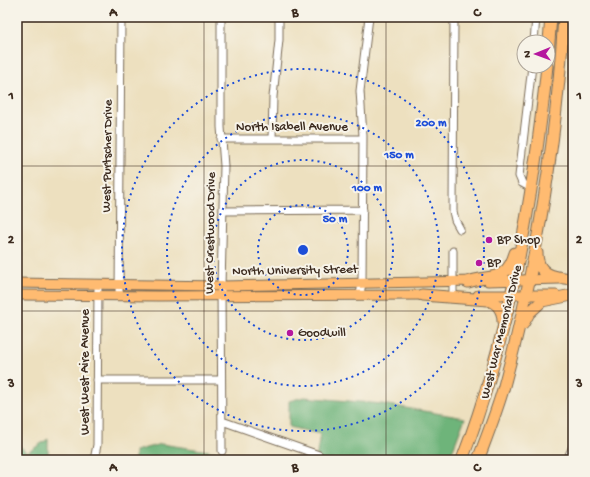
<svg xmlns="http://www.w3.org/2000/svg" width="590" height="477" font-family="'Gochi Hand',sans-serif">
<style>
.forest{fill:#6eb47a;stroke:#546f4c}
.lines{fill:none;stroke-linecap:round;stroke-linejoin:round}
.minor-casing{stroke:#796a56;stroke-width:9}
.major-casing{stroke:#796a56;stroke-width:11}
.highway-casing{stroke:#796a56;stroke-width:13}
.minor{stroke:#fff;stroke-width:7}
.major{stroke:#ffbb71;stroke-width:9}
.highway{stroke:#ffbb71;stroke-width:11}
.grid{fill:none;stroke:#3b2a1e;stroke-width:1;stroke-opacity:0.55}
.ring{fill:none;stroke:#1d4ed8;stroke-width:2;stroke-dasharray:2 4}
.poi-dot{fill:#b5179e;stroke:#f7f3e8;stroke-width:1.5}
.labels{text-anchor:middle;dominant-baseline:central;stroke-width:4;stroke-linejoin:round;paint-order:stroke}
.street-label{font-size:13px;fill:#3b2a1e;stroke:#f7f3e8}
.poi-label{font-size:13px;fill:#3b2a1e;stroke:#f7f3e8;text-anchor:start}
.centre{fill:#1d4ed8;stroke:#f7f3e8;stroke-width:2}
.ring-label{font-size:12px;text-anchor:middle;font-weight:bold;fill:#1d4ed8;stroke:#f7f3e8;stroke-width:4;stroke-linejoin:round;paint-order:stroke}
.neatline{fill:none;stroke:#3b2a1e;stroke-width:1.5}
.grid-label{font-size:13px;text-anchor:middle;font-weight:bold;fill:#3b2a1e}
</style>
<rect width="100%" height="100%" fill="#f7f3e8"/>
<filter id="ink" filterUnits="userSpaceOnUse"><feTurbulence type="fractalNoise" baseFrequency=".025" numOctaves="2"/><feDisplacementMap in="SourceGraphic" scale="8" xChannelSelector="R" yChannelSelector="G"/><feConvolveMatrix kernelMatrix="1 2 1 2 8 2 1 2 1" color-interpolation-filters="sRGB"/></filter>
<filter id="wash" filterUnits="userSpaceOnUse"><feTurbulence type="fractalNoise" baseFrequency=".012" numOctaves="4" result="noise"/><feDisplacementMap in="SourceGraphic" scale="16" xChannelSelector="R" yChannelSelector="G"/><feGaussianBlur stdDeviation="0.9" result="paint"/><feColorMatrix in="noise" values="0 0 0 0 0 0 0 0 0 0 0 0 0 0 0 0 0 1.4 0 .05"/><feComposite in="paint" operator="in"/></filter>
<g filter="url(#wash)">
<rect width="100%" height="100%" fill="#ede0bf"/>
<path class="forest" d="M304,397L382,404L465,418L449,460H316L320,434L289,427V401Z
M48,439V460H17V443L27,453Z
M161,444L229,454L247,460H135V451Z"/>
</g>
<g filter="url(#ink)">
<g class="lines">
<g class="minor-casing">
<path id="minor" d="M221,17V127L224,166L221,286L222,451
M454,17L453,211L455,220L460,229
M534,42L536,17
M221,139H363
M272,139L273,97L279,40V17
M531,188L522,183L519,176L532,66
M223,211L363,210
M453,251V297
M360,295L362,283L363,136L360,91L369,17
M119,296L121,17
M97,380H221
M222,421L319,455
M94,460L97,445L98,284
M567,460L573,446"/>
</g>
<g class="major-casing">
<path id="major" d="M488,281L560,279
M17,283L221,286L474,281
M17,295L159,296L428,295
M478,295H556"/>
</g>
<g class="highway-casing">
<path id="highway" d="M548,53L551,17
M537,253C537,275 553,277 571,279
M468,282C491,274 506,283 515,253
M422,295L488,300C499,304 503,311 503,322
M523,324L529,313L542,301L572,295
M462,460C510,334 533,200 547,66
M478,460C487,436 497,411 504,386C537,265 556,142 564,17"/>
</g>
<use href="#minor" class="minor"/>
<use href="#major" class="major"/>
<use href="#highway" class="highway"/>
</g>
</g>
<path class="grid" d="M204,17V460M386,17V460M17,166H573M17,311H573"/>
<g class="ring">
<circle cx="303" cy="250" r="45"/>
<circle cx="303" cy="250" r="90"/>
<circle cx="303" cy="250" r="136"/>
<circle cx="303" cy="250" r="181"/>
</g>
<g class="poi-dot">
<circle cx="489" cy="240" r="4"/>
<circle cx="479" cy="263" r="4"/>
<circle cx="290" cy="333" r="4"/>
</g>
<g class="labels">
<g class="street-label">
<text x="292" y="127">North Isabell Avenue</text>
<text transform="translate(108 156) rotate(-89)">West Purtscher Drive</text>
<text transform="translate(211 233) rotate(-89)">West Crestwood Drive</text>
<text transform="translate(295 271) rotate(-1)">North University Street</text>
<text transform="translate(502 332) rotate(-76)">West War Memorial Drive</text>
<text transform="translate(85 372) rotate(-90)">West West Aire Avenue</text>
</g>
<g class="poi-label">
<text x="497" y="240">BP Shop</text>
<text x="487" y="263">BP</text>
<text x="298" y="333">Goodwill</text>
</g>
</g>
<circle cx="303" cy="250" r="6" class="centre"/>
<g class="ring-label">
<text x="431" y="126">200 m</text>
<text x="399" y="158">150 m</text>
<text x="367" y="191">100 m</text>
<text x="335" y="222">50 m</text>
</g>
<rect width="590" height="477" fill="none" stroke="#f7f3e8" stroke-width="44"/>
<g transform="translate(536 54) rotate(269)"><circle r="19" fill="#f7f3e8" stroke="#aca397"/>
<path d="M0-3L7 15L0 10L-7 15Z" fill="#b5179e"/>
<text y="-6" font-size="11" font-weight="bold" text-anchor="middle" fill="#3b2a1e">N</text>
</g>
<rect x="22" y="22" width="546" height="433" class="neatline"/>
<g class="grid-label">
<text x="113" y="16">A</text>
<text x="295" y="16">B</text>
<text x="477" y="16">C</text>
<text x="11" y="99">1</text>
<text x="579" y="99">1</text>
<text x="11" y="243">2</text>
<text x="579" y="243">2</text>
<text x="11" y="387">3</text>
<text x="579" y="387">3</text>
<text x="113" y="471">A</text>
<text x="295" y="471">B</text>
<text x="477" y="471">C</text>
</g>
</svg>
